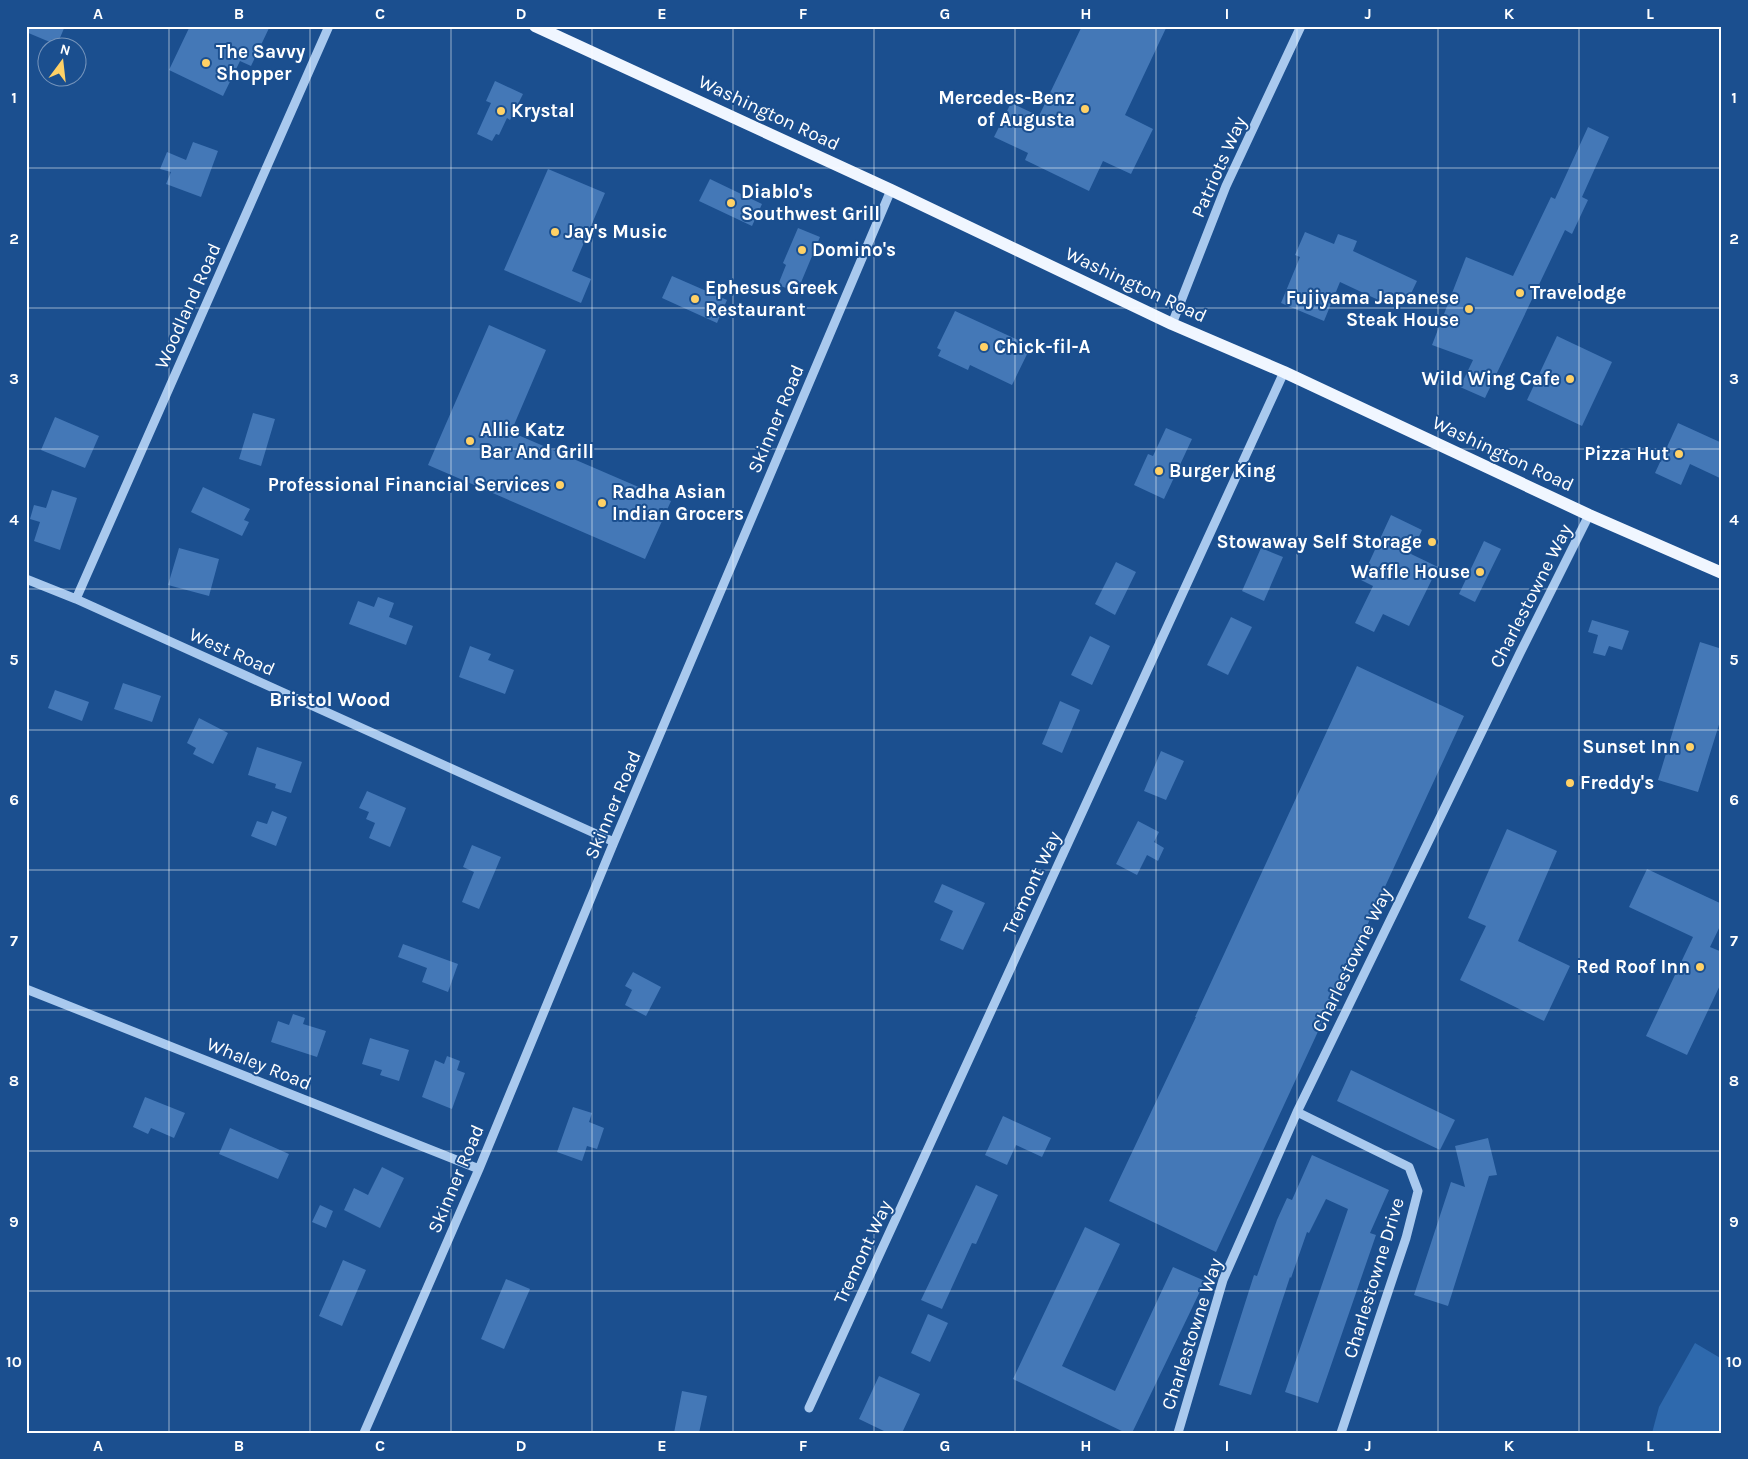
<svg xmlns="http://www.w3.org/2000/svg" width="1748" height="1459" font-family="Karla,sans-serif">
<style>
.green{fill:#2e69ad}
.building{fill:#4478b7}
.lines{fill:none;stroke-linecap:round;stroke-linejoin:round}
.minor{stroke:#a9c9ee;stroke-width:9}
.major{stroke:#f0f6ff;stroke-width:12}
.grid{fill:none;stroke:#fff;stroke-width:1;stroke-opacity:0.55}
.poi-dot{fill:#ffd166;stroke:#1b4f8f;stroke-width:2}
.labels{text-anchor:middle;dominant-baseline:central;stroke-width:4;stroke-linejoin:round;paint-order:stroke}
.poi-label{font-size:19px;font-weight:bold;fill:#fff;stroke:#1b4f8f;text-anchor:start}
.street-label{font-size:19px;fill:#fff;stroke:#1b4f8f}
.neighbourhood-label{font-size:20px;font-weight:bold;fill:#fff;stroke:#1b4f8f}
.neatline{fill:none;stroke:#fff;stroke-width:2}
.grid-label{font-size:16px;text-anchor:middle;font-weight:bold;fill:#fff}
</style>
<rect width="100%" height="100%" fill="#1b4f8f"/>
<path class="green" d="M1695,1343L1722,1359V1433H1652L1659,1407Z"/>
<path class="building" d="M26,26H65L57,45L26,32Z
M190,26H270L251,66L240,61L223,96L169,70Z
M1082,26H1167L1125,115L1153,129L1131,174L1103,161L1089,191L1025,160L1028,153L994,137L1011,103L1039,116Z
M495,81L523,94L510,120L507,118L499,135L496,134L492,141L477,134L491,103L486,101Z
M1588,127L1609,137L1582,197L1588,200L1572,234L1565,230L1485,398L1460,387L1473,360L1432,345L1466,257L1513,276L1551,197L1555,199Z
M193,142L218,151L201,197L166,184L171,172L160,169L167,152L186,160Z
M548,169L605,193L572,271L591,279L581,303L504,270Z
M710,179L762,204L752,226L699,201Z
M798,228L820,237L797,292L778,285L786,265L783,263Z
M1305,232L1334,244L1338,234L1357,241L1353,251L1417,281L1407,302L1394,296L1389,305L1340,282L1324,321L1281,303L1300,257L1295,255Z
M672,276L727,300L717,323L662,298Z
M955,311L1031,346L1012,385L970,365L968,370L938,356L941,350L937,348Z
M489,325L546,350L511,432L671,501L645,559L428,465Z
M1557,336L1612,362L1582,426L1527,400Z
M253,413L275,419L261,466L239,459Z
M55,417L99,436L85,468L41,450Z
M1678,423L1722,443V479L1690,464L1681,485L1655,473Z
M1166,428L1192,439L1164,499L1134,485L1148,454L1153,456Z
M203,487L250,509L244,520L249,522L242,536L191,512Z
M52,490L77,498L60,550L34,541L40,522L30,519L34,505L46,508Z
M1391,515L1422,530L1411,554L1438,567L1409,626L1383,614L1374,632L1355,623L1373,586L1361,580Z
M1484,541L1501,549L1475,602L1459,594Z
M179,548L219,559L209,596L168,585Z
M1261,548L1283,557L1264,601L1242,591Z
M1116,562L1136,572L1115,615L1095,604Z
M378,597L394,603L389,617L413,626L406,645L349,624L358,601L374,607Z
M1231,617L1252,627L1228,675L1207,665Z
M1592,620L1629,631L1622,650L1609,646L1605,656L1593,653L1598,635L1588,632Z
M1090,636L1110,646L1092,685L1071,675Z
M1700,642L1722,649V715L1698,792L1658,780Z
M470,646L491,654L488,660L514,670L505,694L459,677Z
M1357,666L1464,716L1216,1252L1109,1201L1196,1017H1195Z
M123,683L161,696L152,722L114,709Z
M55,690L89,702L82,721L48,708Z
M1060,701L1080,710L1062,753L1042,744Z
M199,718L228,733L213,764L193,754L196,748L187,743Z
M257,747L302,762L291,793L275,788L276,784L248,775Z
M1161,751L1184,761L1166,800L1144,791Z
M367,791L406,808L390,847L369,838L375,823L366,819L369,812L359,808Z
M272,811L287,817L276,846L251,836L257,821L267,824Z
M1138,821L1159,832L1154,842L1164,848L1158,861L1147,855L1137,875L1116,864Z
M1507,829L1557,851L1518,941L1570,966L1544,1021L1460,980L1486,926L1468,918Z
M472,845L501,857L479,909L462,902L474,872L463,867Z
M1647,869L1722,904V922L1710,947L1722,952V981L1687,1055L1646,1036L1693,937L1629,907Z
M942,884L985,903L963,950L940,940L953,911L934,902Z
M403,944L458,964L448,992L422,982L427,968L398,957Z
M633,972L661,987L646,1016L625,1005L632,990L625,986Z
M293,1014L305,1018L303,1024L326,1031L317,1057L271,1042L278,1021L289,1025Z
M370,1038L409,1050L399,1081L380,1075L382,1070L362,1064Z
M447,1056L460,1061L457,1070L465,1073L452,1109L422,1097L435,1060L444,1064Z
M1351,1070L1455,1120L1440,1150L1337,1101Z
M145,1097L185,1113L174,1138L151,1128L148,1134L133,1127Z
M573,1107L592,1113L589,1122L604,1128L597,1149L587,1146L582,1161L557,1152Z
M1003,1116L1051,1138L1042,1157L1016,1145L1007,1165L985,1155Z
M230,1128L289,1154L278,1179L219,1154Z
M1488,1138L1497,1175L1489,1176L1448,1306L1414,1295L1451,1182L1465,1187L1455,1146Z
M1312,1155L1389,1190L1370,1233L1376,1235L1318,1403L1285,1392L1348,1209L1326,1199L1309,1233L1307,1232L1291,1278L1290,1277L1251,1395L1219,1385L1254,1275L1257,1276L1277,1220L1287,1198L1292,1200Z
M382,1167L404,1178L380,1228L344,1210L354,1188L368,1195Z
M976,1185L998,1195L976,1244L972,1243L942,1309L921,1300Z
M320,1205L333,1211L326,1228L312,1222Z
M1085,1227L1120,1244L1062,1366L1115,1391L1173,1267L1205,1281L1132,1433H1126L1013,1379Z
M343,1260L366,1270L342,1326L319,1316Z
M506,1279L530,1289L504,1349L481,1339Z
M928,1314L948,1323L930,1362L911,1353Z
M879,1376L920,1394L902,1433H888L859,1419Z
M682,1391L707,1396L699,1433H674Z"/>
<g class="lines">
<path class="minor" d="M1172,324L1226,186L1301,26
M26,579L76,599L614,842
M76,599L329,26
M26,989L479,1169
M1297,1112L1409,1167L1418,1191L1406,1238L1341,1433
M809,1408L1284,372
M364,1433L479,1169L614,842L891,190
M1178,1433L1223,1280L1297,1112L1520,653L1589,515"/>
<path class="major" d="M535,26L891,190L1172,324L1284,372L1589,515L1722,573"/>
</g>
<path class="grid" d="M169,26V1433M310,26V1433M451,26V1433M592,26V1433M733,26V1433M874,26V1433M1015,26V1433M1156,26V1433M1297,26V1433M1438,26V1433M1579,26V1433M26,168H1722M26,308H1722M26,449H1722M26,589H1722M26,730H1722M26,870H1722M26,1010H1722M26,1151H1722M26,1291H1722"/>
<g class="poi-dot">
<circle cx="206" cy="63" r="5"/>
<circle cx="1085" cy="109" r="5"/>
<circle cx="501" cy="111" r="5"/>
<circle cx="731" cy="203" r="5"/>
<circle cx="555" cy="232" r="5"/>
<circle cx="802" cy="250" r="5"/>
<circle cx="1520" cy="293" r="5"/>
<circle cx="695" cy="299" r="5"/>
<circle cx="1469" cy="309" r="5"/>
<circle cx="984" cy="347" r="5"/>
<circle cx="1570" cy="379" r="5"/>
<circle cx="470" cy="441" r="5"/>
<circle cx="1679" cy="454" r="5"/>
<circle cx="1159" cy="471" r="5"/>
<circle cx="560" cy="485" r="5"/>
<circle cx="602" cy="503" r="5"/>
<circle cx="1432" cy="542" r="5"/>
<circle cx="1480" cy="572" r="5"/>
<circle cx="1690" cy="747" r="5"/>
<circle cx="1570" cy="783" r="5"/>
<circle cx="1700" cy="967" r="5"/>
</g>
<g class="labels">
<g class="poi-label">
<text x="216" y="52">The Savvy<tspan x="216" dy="22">Shopper</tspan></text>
<text x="1075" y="98" text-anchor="end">Mercedes-Benz<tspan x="1075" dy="22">of Augusta</tspan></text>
<text x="511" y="111">Krystal</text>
<text x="741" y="192">Diablo's<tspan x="741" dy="22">Southwest Grill</tspan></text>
<text x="565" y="232">Jay's Music</text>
<text x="812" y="250">Domino's</text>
<text x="705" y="288">Ephesus Greek<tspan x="705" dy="22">Restaurant</tspan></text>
<text x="1530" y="293">Travelodge</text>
<text x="1459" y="298" text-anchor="end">Fujiyama Japanese<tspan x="1459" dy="22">Steak House</tspan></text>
<text x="994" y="347">Chick-fil-A</text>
<text x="1560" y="379" text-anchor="end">Wild Wing Cafe</text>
<text x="480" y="430">Allie Katz<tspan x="480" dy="22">Bar And Grill</tspan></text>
<text x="1669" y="454" text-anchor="end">Pizza Hut</text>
<text x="1169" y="471">Burger King</text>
<text x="550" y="485" text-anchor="end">Professional Financial Services</text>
<text x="612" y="492">Radha Asian<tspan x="612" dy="22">Indian Grocers</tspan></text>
<text x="1422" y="542" text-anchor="end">Stowaway Self Storage</text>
<text x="1470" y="572" text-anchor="end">Waffle House</text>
<text x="1680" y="747" text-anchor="end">Sunset Inn</text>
<text x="1580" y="783">Freddy's</text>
<text x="1690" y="967" text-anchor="end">Red Roof Inn</text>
</g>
<g class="street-label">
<text transform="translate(769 113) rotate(25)">Washington Road</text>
<text transform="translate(1219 167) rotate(-66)">Patriots Way</text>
<text transform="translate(1136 285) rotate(25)">Washington Road</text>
<text transform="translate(188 306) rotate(-66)">Woodland Road</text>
<text transform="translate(776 419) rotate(-67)">Skinner Road</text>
<text transform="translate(1503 454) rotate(25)">Washington Road</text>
<text transform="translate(1531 596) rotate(-63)">Charlestowne Way</text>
<text transform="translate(232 652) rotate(24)">West Road</text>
<text transform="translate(613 805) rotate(-67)">Skinner Road</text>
<text transform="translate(1032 883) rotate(-65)">Tremont Way</text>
<text transform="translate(1352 960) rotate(-64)">Charlestowne Way</text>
<text transform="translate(259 1064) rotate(22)">Whaley Road</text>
<text transform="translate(456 1179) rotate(-67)">Skinner Road</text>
<text transform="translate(863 1252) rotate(-65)">Tremont Way</text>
<text transform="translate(1374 1278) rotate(-73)">Charlestowne Drive</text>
<text transform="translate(1192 1334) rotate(-72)">Charlestowne Way</text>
</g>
<g class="neighbourhood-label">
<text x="330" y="699">Bristol Wood</text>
</g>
</g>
<rect width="1748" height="1459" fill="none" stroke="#1b4f8f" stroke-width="55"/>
<g transform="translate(62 62) rotate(15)"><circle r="24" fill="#1b4f8f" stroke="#7695bc"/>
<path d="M0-4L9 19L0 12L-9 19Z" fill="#ffd166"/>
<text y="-8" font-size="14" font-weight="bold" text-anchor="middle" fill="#ffffff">N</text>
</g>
<rect x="28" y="28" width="1692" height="1404" class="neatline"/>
<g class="grid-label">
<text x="98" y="19">A</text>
<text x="239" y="19">B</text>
<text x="380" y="19">C</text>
<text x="521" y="19">D</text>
<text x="662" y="19">E</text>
<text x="803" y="19">F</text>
<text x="945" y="19">G</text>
<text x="1086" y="19">H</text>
<text x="1227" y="19">I</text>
<text x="1368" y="19">J</text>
<text x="1509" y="19">K</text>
<text x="1650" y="19">L</text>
<text x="14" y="103">1</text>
<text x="1734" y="103">1</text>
<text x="14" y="244">2</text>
<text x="1734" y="244">2</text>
<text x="14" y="384">3</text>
<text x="1734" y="384">3</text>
<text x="14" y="525">4</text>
<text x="1734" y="525">4</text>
<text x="14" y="665">5</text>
<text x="1734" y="665">5</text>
<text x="14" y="805">6</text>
<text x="1734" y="805">6</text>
<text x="14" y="946">7</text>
<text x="1734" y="946">7</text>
<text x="14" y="1086">8</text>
<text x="1734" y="1086">8</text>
<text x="14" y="1227">9</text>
<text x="1734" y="1227">9</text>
<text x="14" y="1367">10</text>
<text x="1734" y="1367">10</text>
<text x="98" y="1451">A</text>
<text x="239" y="1451">B</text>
<text x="380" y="1451">C</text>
<text x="521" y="1451">D</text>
<text x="662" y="1451">E</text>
<text x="803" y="1451">F</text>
<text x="945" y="1451">G</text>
<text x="1086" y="1451">H</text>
<text x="1227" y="1451">I</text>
<text x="1368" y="1451">J</text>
<text x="1509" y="1451">K</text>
<text x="1650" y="1451">L</text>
</g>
</svg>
